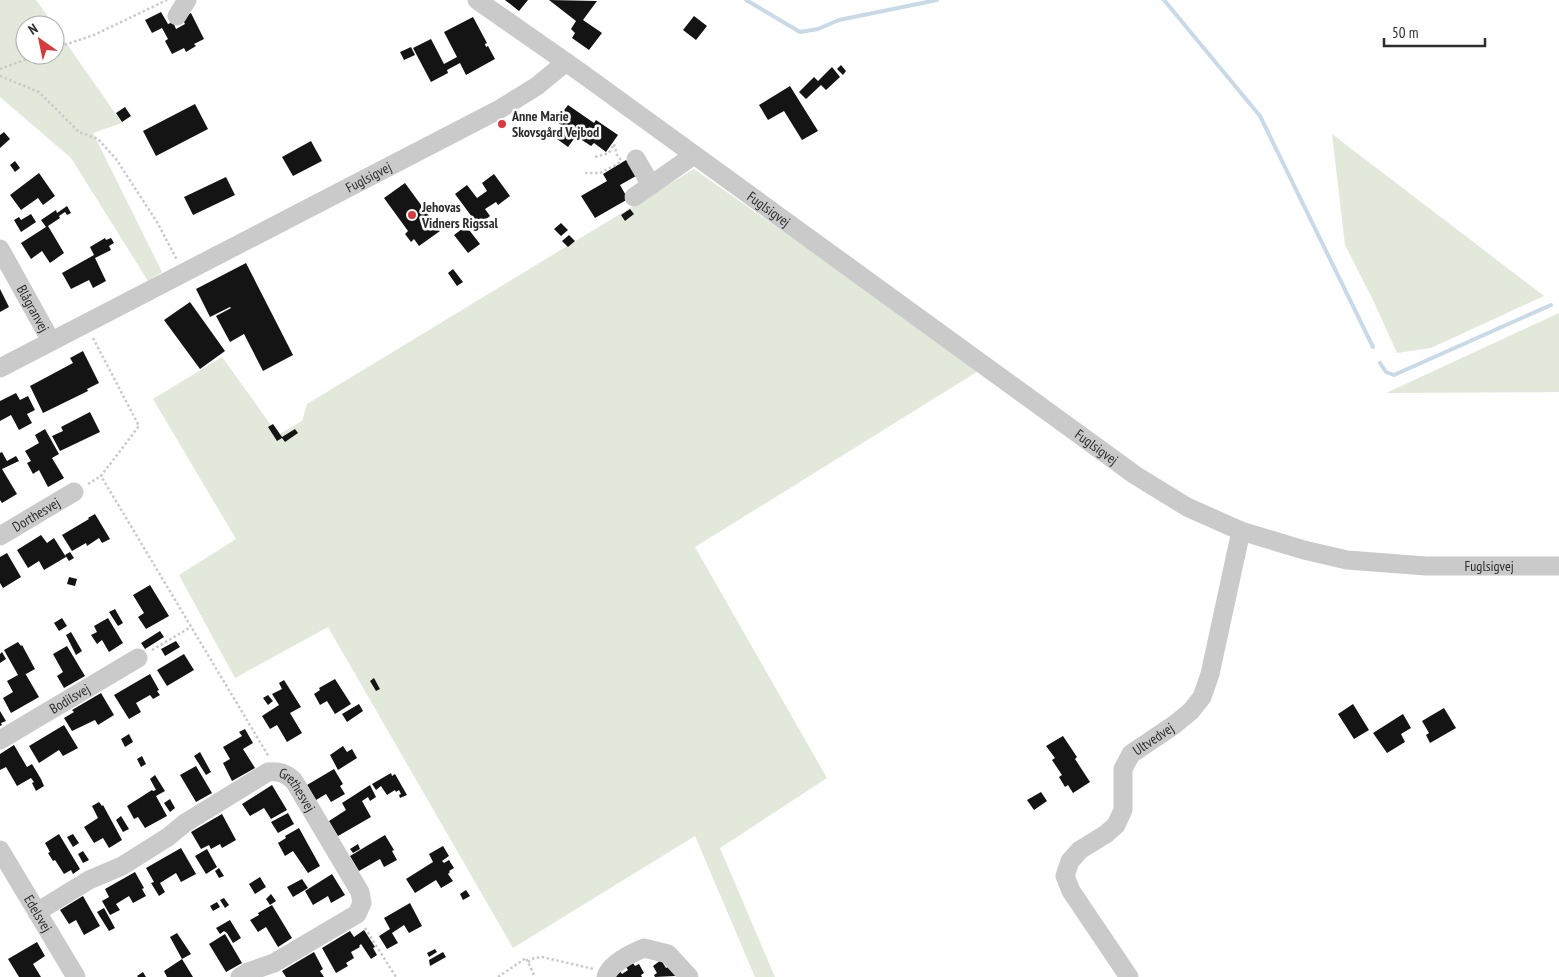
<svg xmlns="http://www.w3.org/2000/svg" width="1559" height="977" font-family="'PT Sans Narrow',sans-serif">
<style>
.green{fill:#e2e9db}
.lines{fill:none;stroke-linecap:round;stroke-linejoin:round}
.stream{stroke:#c8dae8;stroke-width:4}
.building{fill:#141414}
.path{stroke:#cacaca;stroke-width:2.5;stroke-dasharray:2.5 2.5;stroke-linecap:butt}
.minor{stroke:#cacaca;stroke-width:19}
.poi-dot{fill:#d73b3d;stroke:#fff;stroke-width:2}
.labels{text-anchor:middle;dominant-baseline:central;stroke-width:5;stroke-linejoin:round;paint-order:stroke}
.poi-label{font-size:14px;font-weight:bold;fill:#2d2d2d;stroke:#fff;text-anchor:start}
.street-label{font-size:14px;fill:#2d2d2d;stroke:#fff}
</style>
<rect width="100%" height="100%" fill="#fff"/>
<path class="green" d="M0,0H36L54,25H25V55H55V27L122,123L93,133L162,272L148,281L71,158L0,97Z
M1332,134L1544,296L1431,348L1397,353L1373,300L1345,245Z
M694,169L980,370L695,547L827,778L720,848L775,977H755L695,836L513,948L328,627L235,678L179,575L236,539L153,399L222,357L278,435L302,421L307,404Z
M1559,313V392L1386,393Z"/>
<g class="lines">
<path class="stream" d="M746,0L800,32L818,29L839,20L937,0
M1164,0L1260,116L1373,347
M1380,363L1386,372L1394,375L1551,305"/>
</g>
<path class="building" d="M505,0H528L519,11Z
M549,0L597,1L583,20L602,33L589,50L572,38L575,33L571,29L576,21Z
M161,12L168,24L173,22L176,29L185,24L182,18L191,13L204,39L194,44L196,46L186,52L184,48L172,54L165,41L168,39L162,28L152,33L145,20Z
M694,16L707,26L696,40L683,30Z
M473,17L487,43L485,44L486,47L488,46L495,59L466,75L460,63L447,70L448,73L431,82L413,48L431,39L444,64L457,57L444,32Z
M411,47L415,55L404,60L400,52Z
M841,65L846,71L843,75L837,69Z
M832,67L840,77L826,90L821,85L806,99L799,92L814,77L818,81Z
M790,86L818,131L802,140L784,111L768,120L759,105Z
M195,104L208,129L156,156L143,131Z
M568,105L594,123L596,120L618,135L606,152L594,143L591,146L576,136L568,147L553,136L561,125L556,121Z
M125,107L131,116L122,122L116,113Z
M4,132L10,139L0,148V135Z
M311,141L322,161L293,176L282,157Z
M626,160L636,176L620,185L628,199L595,218L581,196L607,181L603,174Z
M15,161L20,168L15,172L10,165Z
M39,173L55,196L43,205L38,198L21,210L10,195Z
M494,174L510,196L498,205L496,202L485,209L490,216L478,225L455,194L467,185L477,198L487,191L482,183Z
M226,177L235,195L193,215L184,197Z
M405,183L440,231L419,246L414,239L411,242L405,234L408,231L384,198Z
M67,206L71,213L67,215L65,212L59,216L60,218L48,226L64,253L50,263L42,251L31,259L21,243L46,227L41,220L56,210L57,213Z
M630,209L634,214L625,221L621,215Z
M31,214L36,222L21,232L14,220L19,217L21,220Z
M561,223L568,230L561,236L554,229Z
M466,226L480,244L468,253L454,235Z
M569,235L575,241L568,247L562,241Z
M105,238L106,240L111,238L114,243L109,246L111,250L95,258L106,281L93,288L89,280L71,289L62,273L94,255L90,247Z
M246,263L293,355L263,371L244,334L230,342L216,316L231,308L230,307L210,317L196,289Z
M453,269L463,282L457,286L448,273Z
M0,289L9,307L0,312Z
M190,302L225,351L200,369L164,320Z
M83,351L99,383L87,389L88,391L43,413L30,386L73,363L70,358Z
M16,393L20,400L28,396L35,410L27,414L32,423L19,430L11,415L0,421V401Z
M90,412L100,432L60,451L52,436L63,431L61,427Z
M273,424L282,437L295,429L298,433L285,442L282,438L277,441L268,427Z
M45,429L59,454L52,458L64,478L48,487L39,470L33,474L27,463L31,461L25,451L39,443L35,435Z
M2,452L7,461L16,456L19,461L2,469L17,494L2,503L0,500V453Z
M95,514L110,539L102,543L99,538L87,546L86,543L72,551L62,535L89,519L88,518Z
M41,535L47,543L54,538L66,557L44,570L39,561L28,568L17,550Z
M70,552L74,558L69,561L65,555Z
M7,553L21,577L3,588L0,583V557Z
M69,577L77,579L75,586L67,584Z
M150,585L169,616L146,629L138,617L144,613L133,595Z
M115,609L123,623L118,626L109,612Z
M62,618L67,626L59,631L54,623Z
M108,618L123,643L109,652L102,640L97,644L91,635L97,632L94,626Z
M160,631L164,637L145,649L141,643Z
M71,632L82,651L76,655L66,635Z
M176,641L180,647L165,656L161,649Z
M18,642L21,646L22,645L35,669L26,674L25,673L39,697L11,713L3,698L13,692L7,681L18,675L4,650Z
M67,646L85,676L64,688L57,676L63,672L53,654Z
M2,652L6,659L0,663V654Z
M184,654L194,670L167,686L157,670Z
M150,674L159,690L157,691L160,695L153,699L150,695L136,703L141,712L129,719L114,695Z
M374,678L380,689L376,691L370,681Z
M335,679L351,704L335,714L327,701L320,705L314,694L320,690L319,688Z
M284,680L301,707L290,713L302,733L287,742L277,725L270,729L262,716L279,705L272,694L282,689L279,683Z
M101,693L114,715L98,725L95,720L72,731L64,718L74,712L72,710Z
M268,695L273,701L268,705L263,698Z
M359,704L363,711L347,722L342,714Z
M1353,704L1369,730L1354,739L1338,714Z
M1444,708L1456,728L1430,743L1426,735L1429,733L1422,721Z
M0,711L6,721L1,723L2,725L0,726Z
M1403,714L1411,728L1401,734L1405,742L1387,753L1373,733Z
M64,725L78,748L63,756L59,750L39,763L29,746Z
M245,729L253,743L243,749L255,768L232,781L223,763L230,759L223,747L242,736L239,732Z
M129,734L133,742L125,747L121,739Z
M1063,736L1077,757L1075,759L1090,782L1073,793L1068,785L1065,787L1059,777L1062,775L1052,760L1055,758L1046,746Z
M14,745L27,767L32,764L41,779L44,786L36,791L32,783L34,782L31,778L17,786L6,767L0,770V754Z
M343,746L347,752L352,749L357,758L338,770L330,755Z
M200,752L211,772L206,775L194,756Z
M142,756L146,764L141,767L137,759Z
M196,766L212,793L196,802L180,775Z
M334,769L343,784L340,786L345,794L331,802L326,794L316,800L307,785Z
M391,773L392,776L395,774L407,795L400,798L399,795L401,794L399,790L396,792L395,790L387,795L381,786L376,790L372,784Z
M155,775L165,791L156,796L167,816L145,828L138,817L134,819L127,806L152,790L153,791L156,790L150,779Z
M272,785L287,810L271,819L264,808L250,816L242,804Z
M370,785L376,797L370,801L368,797L362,801L371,817L338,836L329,821L346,810L342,803Z
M1041,792L1047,801L1034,810L1027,800Z
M170,799L175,808L170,812L164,803Z
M99,802L102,806L103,805L122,840L109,848L103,838L94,843L84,827L98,818L92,806Z
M288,813L294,824L278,833L271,822Z
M222,814L236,840L222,848L220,844L211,849L209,845L201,849L191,832Z
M121,816L129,829L123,832L116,820Z
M299,828L320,866L308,873L293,851L285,856L278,843L286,838L285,836Z
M59,834L80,869L73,874L71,870L64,874L55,860L53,861L48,853L50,852L45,843Z
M73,834L79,843L73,847L67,837Z
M385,835L394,850L392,851L397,860L384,867L380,859L359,871L350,856Z
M358,844L360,849L353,853L350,849Z
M443,846L449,856L442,861L444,863L449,860L454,868L449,871L450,872L448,874L453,881L441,888L436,880L415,893L406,879L433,862L429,854Z
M181,848L196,874L181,882L176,873L160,883L165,892L159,896L151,883L154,882L146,868Z
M207,849L217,867L206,874L195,856Z
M83,851L89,860L83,863L78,854Z
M219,868L224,876L219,878L215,871Z
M135,872L144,888L142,889L146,896L133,903L129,896L116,904L120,910L110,915L102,901L109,897L105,889Z
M332,874L345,895L331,903L328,896L313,905L305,891Z
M260,877L266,887L255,894L249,884Z
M302,879L308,888L293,897L287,887Z
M466,890L470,896L463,900L460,894Z
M271,894L276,901L270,905L266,899Z
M83,896L100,926L84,935L76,920L69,924L60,910Z
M224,898L229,905L225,908L220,900Z
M217,902L220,907L213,911L210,906Z
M410,903L422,926L409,933L404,925L392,933L398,943L387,949L379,936L390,929L384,918Z
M272,905L292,938L278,947L266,927L258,932L250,920L259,915L258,913Z
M104,908L115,928L109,931L97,912Z
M230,920L241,938L233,943L227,933L224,931L220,934L216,928Z
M364,930L375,947L373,948L377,955L371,959L361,944L359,946L360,947L351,952L354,958L346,963L348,966L336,973L322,948L350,931L354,937Z
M177,933L191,954L182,959L170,937Z
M225,934L242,963L226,972L209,944Z
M37,942L45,956L33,964L41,977H19L8,959Z
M435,949L437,952L429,957L427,953Z
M314,952L323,969L320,971L324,977H286L282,971Z
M443,952L446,957L430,966L429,960Z
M182,959L193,977H167L164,971Z
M661,960L666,968L670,966L676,976L655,977L654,975L657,973L653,966Z
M633,963L635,966L639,964L644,973L641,975L642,977H614L620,971L622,974L628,970L626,967Z
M143,972L146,977H138L137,976Z"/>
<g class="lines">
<path class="path" d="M55,48L94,35L167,0
M0,69L38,55
M0,76L39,92L79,132L98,139L116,159L157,222L177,260
M595,157L609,153L614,144L617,155L621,160
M585,173H600L621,162
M93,338L139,426L101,476L269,757
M88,484L101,476
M152,650L191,627
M365,928L396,977
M528,962L534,958L542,957L594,969
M498,977L526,958L535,977"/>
<g class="minor">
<path id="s1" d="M477,0L580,72L1135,475L1187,507L1241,531L1304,550L1347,560L1426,566H1559"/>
<path d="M177,16L187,0"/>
<path d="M636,159L651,185"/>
<path d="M634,197L694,155"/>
<path id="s2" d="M0,249L51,341"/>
<path id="s3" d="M0,368L500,109L537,86L566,62"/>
<path id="s4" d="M0,536L74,492"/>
<path id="s5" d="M0,740L138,658"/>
<path id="s6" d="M0,850L76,977"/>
<path id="s7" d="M37,912L89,880L122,866L168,837L185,823L268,772C279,771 286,773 294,781L360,892L362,903L357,914L274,963L248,972L240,977"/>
<path d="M606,977C609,964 632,953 644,948L668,954L689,977"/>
<path id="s8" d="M1129,977L1071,891L1065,876L1070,861L1080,850L1106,834L1116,825L1123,810V769L1131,754L1174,725L1191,711L1202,697L1210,674L1241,531"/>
</g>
</g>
<g class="poi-dot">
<circle cx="502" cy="124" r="5"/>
<circle cx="412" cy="215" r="5"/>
</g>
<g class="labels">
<g class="poi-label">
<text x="512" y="116">Anne Marie<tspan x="512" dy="16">Skovsgård Vejbod</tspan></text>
<text x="422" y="207">Jehovas<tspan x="422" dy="16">Vidners Rigssal</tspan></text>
</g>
<g class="street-label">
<text stroke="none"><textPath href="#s3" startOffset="415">Fuglsigvej</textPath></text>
<text stroke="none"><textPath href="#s1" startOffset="359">Fuglsigvej</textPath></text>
<text stroke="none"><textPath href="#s2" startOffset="68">Blågranvej</textPath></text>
<text stroke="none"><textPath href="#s1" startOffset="764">Fuglsigvej</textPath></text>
<text stroke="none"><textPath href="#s4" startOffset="42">Dorthesvej</textPath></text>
<text stroke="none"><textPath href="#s1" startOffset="1184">Fuglsigvej</textPath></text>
<text stroke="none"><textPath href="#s5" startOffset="81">Bodilsvej</textPath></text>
<text stroke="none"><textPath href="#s8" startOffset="296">Ultvedvej</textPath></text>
<text stroke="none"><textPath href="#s7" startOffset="308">Grethesvej</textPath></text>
<text stroke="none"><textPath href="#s6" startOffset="74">Edelsvej</textPath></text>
</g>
</g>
<g transform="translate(40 40) rotate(327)"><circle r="24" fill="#ffffff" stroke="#ababab"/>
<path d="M0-4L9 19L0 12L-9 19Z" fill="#d73b3d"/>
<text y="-8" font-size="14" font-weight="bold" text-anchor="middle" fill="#2d2d2d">N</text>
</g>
<path d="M1384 38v8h101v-8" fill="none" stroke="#2d2d2d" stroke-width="2.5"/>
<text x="1392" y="38" font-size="15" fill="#2d2d2d" stroke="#ffffff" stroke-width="4" paint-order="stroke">50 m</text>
</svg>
